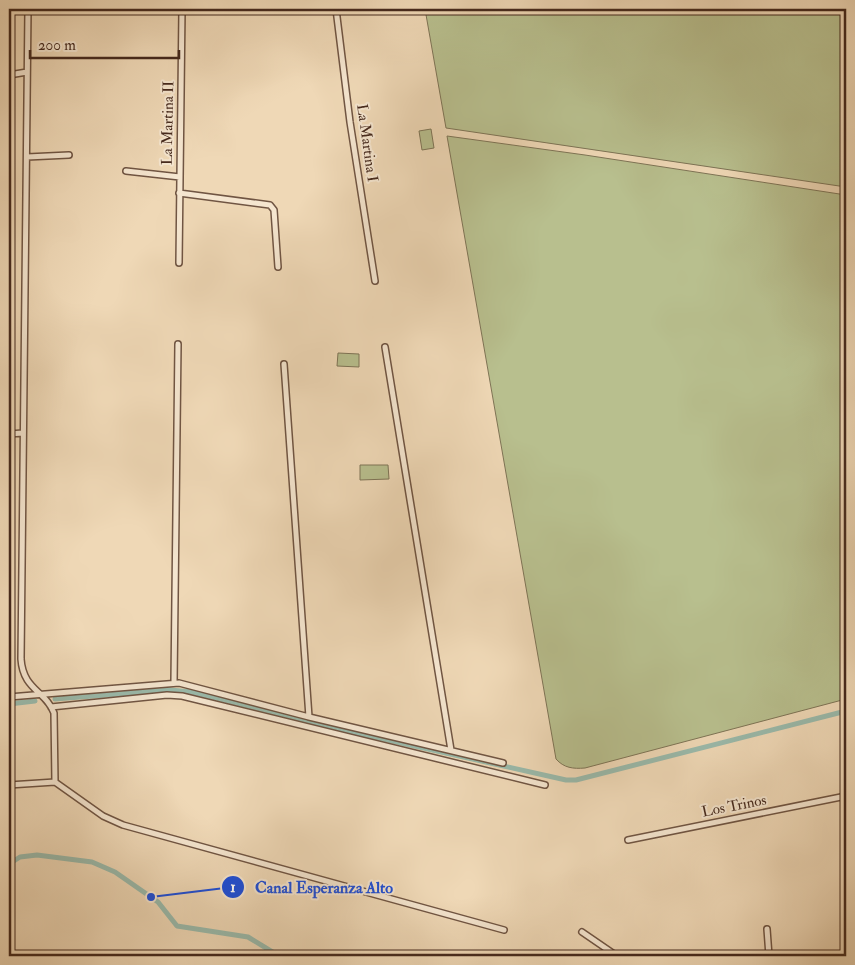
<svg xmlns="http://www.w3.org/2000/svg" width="855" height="965" font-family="'IM FELL Double Pica',serif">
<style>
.green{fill:#b8bf8e;stroke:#7e7456}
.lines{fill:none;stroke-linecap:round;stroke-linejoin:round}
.canal{stroke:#9abaab;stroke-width:5}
.minor-casing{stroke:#705543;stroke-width:8}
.minor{stroke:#f5e6d0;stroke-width:5}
.labels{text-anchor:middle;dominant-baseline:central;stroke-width:4;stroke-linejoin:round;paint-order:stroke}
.street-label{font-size:15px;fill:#45291d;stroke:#f5e6d0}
.leader{fill:none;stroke:#1d4ed8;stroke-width:2}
.callout-dot{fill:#1d4ed8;stroke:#f5e6d0;stroke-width:2}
.mark-label{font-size:15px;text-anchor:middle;font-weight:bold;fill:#fff}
.callout-label{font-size:16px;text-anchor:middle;font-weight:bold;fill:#1d4ed8;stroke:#f5e6d0;stroke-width:4;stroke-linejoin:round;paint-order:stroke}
</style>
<rect width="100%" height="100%" fill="#efd8b6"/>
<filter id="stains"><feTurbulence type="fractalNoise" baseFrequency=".004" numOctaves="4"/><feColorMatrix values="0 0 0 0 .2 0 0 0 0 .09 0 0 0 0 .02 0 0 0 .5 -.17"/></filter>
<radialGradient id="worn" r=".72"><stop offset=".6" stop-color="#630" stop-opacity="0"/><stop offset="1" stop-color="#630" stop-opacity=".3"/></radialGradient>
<path class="green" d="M425,9H846V187L446,128Z
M431,129L434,148L422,150L419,131Z
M447,136L585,155L846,195V699L585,768C573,769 564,768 556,759Z
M338,353L359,354V367L337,366Z
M360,465H388L389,479L360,480Z"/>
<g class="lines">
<path class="canal" d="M55,699L170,690L192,692L352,732L566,780H576L846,711
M9,704L35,701
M9,864L20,857L37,855L92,862L115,872L158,902L177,926L248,937L279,956"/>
<g class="minor-casing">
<path id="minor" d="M28,9L21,659C23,690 46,691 54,713L55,782
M336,9L350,122L375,281
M9,75L27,72
M27,157L69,155
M126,171L180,177
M179,193L270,205L274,210L278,267
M179,263L182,9
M385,347L451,750
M284,364L309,717
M9,434L23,433
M174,682L178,344
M9,697L179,683L309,717L503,763
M51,707L167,695L182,696L545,785
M9,785L55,782L103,816L123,825L504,930
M628,840L846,796
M767,929L769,956
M582,932L617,956"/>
</g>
<use href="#minor" class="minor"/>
</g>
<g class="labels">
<g class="street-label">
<text transform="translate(168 123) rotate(-89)">La Martina II</text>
<text transform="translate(367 143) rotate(82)">La Martina I</text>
<text transform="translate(734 806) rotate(-11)">Los Trinos</text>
</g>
</g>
<path class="leader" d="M151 897L233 887"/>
<g class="callout-dot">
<circle cx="151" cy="897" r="5"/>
<circle cx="233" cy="887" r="12"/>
</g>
<g class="mark-label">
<text x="233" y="892">1</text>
</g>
<g class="callout-label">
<text x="324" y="893">Canal Esperanza Alto</text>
</g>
<rect width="855" height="965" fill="none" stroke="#efd8b6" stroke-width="30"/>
<rect x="10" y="10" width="835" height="945" fill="none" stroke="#45291d" stroke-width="2.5"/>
<rect x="15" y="15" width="825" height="935" fill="none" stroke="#45291d"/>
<path d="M30 50v8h149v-8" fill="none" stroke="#45291d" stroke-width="2.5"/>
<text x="38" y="50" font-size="15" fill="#45291d" stroke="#f5e6d0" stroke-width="4" paint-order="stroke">200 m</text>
<rect width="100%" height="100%" filter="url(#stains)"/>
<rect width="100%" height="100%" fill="url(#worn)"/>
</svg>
